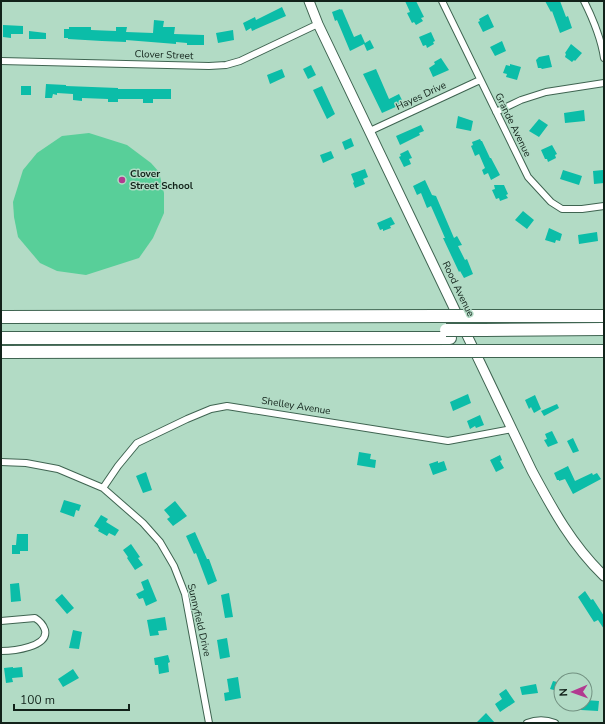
<svg xmlns="http://www.w3.org/2000/svg" width="605" height="724" font-family="'Nunito Sans',sans-serif">
<style>
.green{fill:#58cf99}
.building{fill:#0bbda8}
.lines{fill:none;stroke-linecap:round;stroke-linejoin:round}
.street-casing{stroke:#3f6451;stroke-width:8}
.secondary-casing{stroke:#3f6451;stroke-width:11}
.highway-casing{stroke:#3f6451;stroke-width:14}
.street{stroke:#fff;stroke-width:6}
.secondary{stroke:#fff;stroke-width:9}
.highway{stroke:#fff;stroke-width:12}
.highway-bridge-casing{stroke:#3f6451;stroke-width:14;stroke-linecap:butt}
.highway-bridge{stroke:#fff;stroke-width:12}
.poi-dot{fill:#b23a90;stroke:#b2dbc5;stroke-width:1.5}
.labels{text-anchor:middle;dominant-baseline:central;stroke-width:3;stroke-linejoin:round;paint-order:stroke}
.street-label{font-size:10px;fill:#12221a;stroke:#b2dbc5}
.poi-label{font-size:10px;font-weight:bold;fill:#12221a;stroke:#b2dbc5;text-anchor:start}
</style>
<rect width="100%" height="100%" fill="#b2dbc5"/>
<path class="green" d="M89,133L127,145L151,163L159,172L164,193V213L153,238L139,258L86,275L57,271L40,263L18,237L14,217L13,202L23,170L37,153L62,136Z"/>
<path class="building" d="M405,1H416L424,17L421,18L423,21L416,25L414,22L412,23L407,13L410,12Z
M545,1H560L566,17L568,16L572,28L560,33L552,11L551,12Z
M282,7L286,16L252,31L251,28L246,31L243,23L255,17L256,20Z
M340,9L341,10L342,9L354,37L361,34L365,43L370,40L374,48L367,51L364,44L350,51L337,20L335,21L332,12Z
M488,14L494,27L483,32L478,22L480,21L479,19Z
M154,20L164,21L163,27H175L174,34L204,35V45H187V43L176,42V44L126,40V42L102,41L68,39V38H64V29H69V27H91V30L116,31V27H127L126,32L153,33Z
M3,25L23,26V34H11V38L3,37Z
M233,30L234,40L218,43L216,33Z
M29,31L46,33V39H29Z
M431,32L435,41L433,42L434,44L427,48L426,45L423,46L419,37Z
M502,41L506,51L495,56L490,47Z
M571,44L582,53L575,61L574,60L572,62L565,57L566,54L565,53Z
M549,55L552,67L542,69L541,68H538L536,60L539,57Z
M441,58L449,70L433,77L429,68L435,64L434,62Z
M510,64L521,67L517,80L506,77L507,74L503,73L506,65L510,66Z
M311,65L316,75L308,79L303,69Z
M282,69L285,77L270,84L267,75Z
M376,69L389,99L399,94L402,100L398,102L400,105L382,113L363,74Z
M46,84L66,85V86L118,88V89H171V99H153V103H143V99H118V102H108V99L82,98V101L73,100V94L57,93V95L53,94L52,98H45Z
M21,86H31V95H21Z
M322,86L335,114L327,119L313,90Z
M584,110L585,121L565,123L564,113Z
M458,116L473,121L471,131L456,128Z
M539,119L548,125L539,137L529,131Z
M421,125L424,131L419,133L420,135L400,145L396,136Z
M351,138L354,146L345,150L342,142Z
M480,139L481,141H482L490,158H491L500,175L491,180L488,173L484,175L482,170L485,168L479,154L475,156L471,146L473,145L472,142Z
M552,145L557,154L555,155L556,158L548,162L547,159H545L541,150Z
M408,150L412,158L409,159L411,164L404,167L399,157L401,156L400,154Z
M331,151L334,158L323,163L320,155Z
M365,169L368,177L363,179L365,184L355,188L353,183L354,182L351,174Z
M563,170L582,176L579,185L560,179Z
M603,170L604,183L594,184L593,171Z
M425,180L432,195L436,196L454,238L457,236L462,245L458,246L465,260L467,259L473,274L464,278L460,271L459,272L443,238H445L431,206L427,208L421,193L417,195L413,186Z
M494,185H504L508,194L506,195L508,198L500,201L499,198L496,199L492,190L495,189Z
M523,211L534,220L527,229L515,220Z
M391,217L395,224L390,226L391,228L383,231V229L380,230L377,223Z
M549,228L562,234L560,241L556,240L555,243L545,240Z
M597,232L598,241L579,244L578,235Z
M468,394L471,403L453,411L450,402Z
M535,395L541,409L534,413L531,407L529,409L525,400Z
M557,404L559,408L544,416L541,411Z
M480,415L484,425L476,428L475,426L470,429L467,421Z
M552,431L558,443L548,447L544,440L547,439L545,434Z
M573,438L579,451L573,453L567,441Z
M359,452L371,454L370,459L376,460L375,468L357,465Z
M500,455L502,460L500,461L504,468L496,472L490,460Z
M438,461V463L444,461L447,470L433,475L429,464Z
M568,466L575,481L592,473L593,475L597,473L601,479L573,494L565,479L559,481V480H557L554,473Z
M146,472L152,490L143,493L136,476Z
M64,500L81,505L79,511L76,510L74,517L60,512Z
M175,501L187,516L173,526L167,519L170,517L164,510Z
M101,515L108,519L106,522L119,530L115,536L109,533L107,536L98,531L99,529L94,526Z
M195,532L207,559H209L217,581L208,585L196,553L194,554L186,536Z
M17,534H28V551H20V554H12V545H16Z
M131,544L140,557L138,558L143,565L135,570L127,558L128,557L123,550Z
M148,579L157,601L146,606L143,598L139,599L136,594L144,590L141,582Z
M19,583L21,601L11,602L10,584Z
M585,591L591,600L593,599L604,616V629L598,620L594,622L578,597Z
M229,593L233,617L225,618L221,595Z
M62,594L74,608L67,614L55,600Z
M165,617L167,630L158,631L159,635L150,636L147,620Z
M73,630L82,632L79,649L69,648Z
M227,638L230,657L220,659L217,640Z
M168,655L170,662L168,663L169,672L159,674L158,665H155L154,658Z
M13,667V668L22,667L23,677L12,678L13,682L6,683L4,668Z
M73,669L79,678L63,687L58,679Z
M238,677L241,698L225,701L224,693L229,692L227,679Z
M553,681L561,683V692L550,689Z
M536,684L538,693L522,695L520,687Z
M506,689L515,702L500,712L495,704L502,699L499,694Z
M585,700L599,701L598,711L581,710V704H585Z
M486,713L495,723H476Z"/>
<g class="lines">
<g class="street-casing">
<path id="street" d="M442,1L528,177L551,202L562,209H582L604,206
M584,1C593,19 601,38 604,58
M1,61L209,66L226,65L240,61L318,24
M496,112L521,100L546,92L604,83
M370,131L480,80
M1,462L26,463L58,469L103,488L143,523L160,542L174,566L185,594L209,723
M103,488L118,466L137,443L187,419L211,409L227,406L448,441L512,429
M1,621L35,618C40,621 43,624 45,630C49,647 13,651 1,651
M527,723C537,719 545,719 555,723"/>
</g>
<g class="secondary-casing">
<path id="secondary" d="M309,1L318,24L532,471C553,510 572,545 604,576"/>
</g>
<g class="highway-casing">
<path id="highway" d="M477,316H604
M1,317L440,316
M484,330L604,329
M1,338H450
M494,351H604
M1,352L456,351"/>
</g>
<use href="#street" class="street"/>
<use href="#secondary" class="secondary"/>
<use href="#highway" class="highway"/>
<g class="highway-bridge-casing">
<path id="highway-bridge" d="M440,316H477
M446,330H484
M456,351H494"/>
</g>
<use href="#highway-bridge" class="highway-bridge"/>
</g>
<circle class="poi-dot" cx="122" cy="180" r="4"/>
<g class="labels">
<g class="street-label">
<text transform="translate(164 55) rotate(2)">Clover Street</text>
<text transform="translate(421 96) rotate(-25)">Hayes Drive</text>
<text transform="translate(513 125) rotate(64)">Grande Avenue</text>
<text transform="translate(458 289) rotate(64)">Rood Avenue</text>
<text transform="translate(296 406) rotate(9)">Shelley Avenue</text>
<text transform="translate(199 620) rotate(77)">Sunnyfield Drive</text>
</g>
<g class="poi-label">
<text x="130" y="174">Clover<tspan x="130" dy="12">Street School</tspan></text>
</g>
</g>
<rect width="605" height="724" fill="none" stroke="#12221a" stroke-width="4"/>
<g transform="translate(573 692) rotate(268)"><circle r="19" fill="#b2dbc5" stroke="#729181"/>
<path d="M0-3L7 15L0 10L-7 15Z" fill="#b23a90"/>
<text y="-6" font-size="11" font-weight="bold" text-anchor="middle" fill="#12221a">N</text>
</g>
<path d="M14 704v6h115v-6" fill="none" stroke="#12221a" stroke-width="2"/>
<text x="20" y="704" font-size="12" fill="#12221a" stroke="#b2dbc5" stroke-width="3" paint-order="stroke">100 m</text>
</svg>
